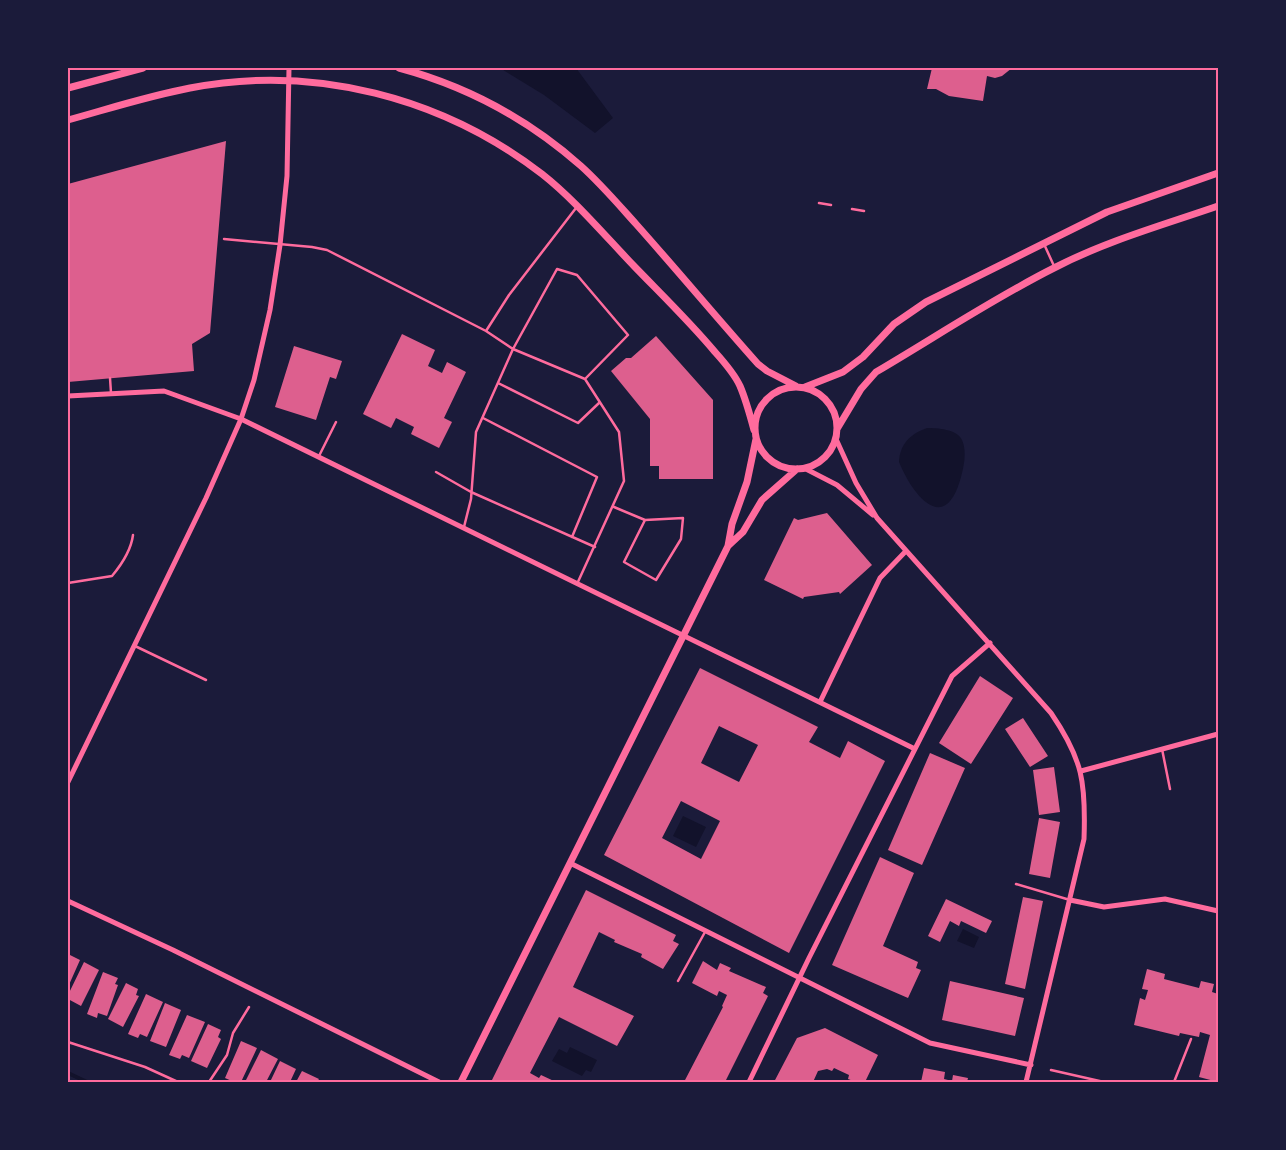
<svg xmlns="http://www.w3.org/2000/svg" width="1286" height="1150" font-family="Roboto,sans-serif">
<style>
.water{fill:#12122b}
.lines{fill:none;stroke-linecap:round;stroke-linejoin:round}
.stream{stroke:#12122b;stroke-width:4}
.building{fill:#dd5f8e;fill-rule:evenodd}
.path{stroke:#ff6b9d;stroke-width:2.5}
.service{stroke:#ff6b9d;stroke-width:2.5}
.minor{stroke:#ff6b9d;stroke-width:5}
.secondary{stroke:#ff6b9d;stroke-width:7}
.neatline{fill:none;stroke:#ff6b9d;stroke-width:2}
</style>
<rect width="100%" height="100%" fill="#1b1b3a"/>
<path class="water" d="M500,68H576L613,118L595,133L544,95Z
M927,428C937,428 957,429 962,440C967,451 964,466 961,477C945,536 913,496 899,462C900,444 910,434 927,428Z
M683,816L706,827L696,847L673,836Z
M963,929L979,937L974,948L957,941Z
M570,1047L597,1060L591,1072L586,1070L582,1076L552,1061L559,1049L567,1053Z"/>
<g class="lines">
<path class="stream" d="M68,1073L87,1082"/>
</g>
<path class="building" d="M932,68H1012L1002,76L995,78L987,76L983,101L949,96L936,89H927Z
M226,141L210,333L192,344L194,371L68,382V184Z
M402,334L435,350L428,366L442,373L447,362L466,372L444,418L452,422L439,448L411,434L414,427L396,418L391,428L363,414Z
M656,336L713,400V479H659V466H650V419L611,371L626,358H631Z
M294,346L342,361L336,379L330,377L316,420L275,407Z
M827,513L872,565L840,594L839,592L804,597L803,599L764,580L794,518L798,520Z
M700,668L818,727L809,742L840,758L848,741L885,761L789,953L604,855ZM719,726L758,745L739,782L701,763ZM681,801L720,821L701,859L662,838Z
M980,676L1013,698L971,764L939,743Z
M1023,718L1048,756L1030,767L1005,729Z
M930,753L965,768L922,865L888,850Z
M1054,767L1060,812L1039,815L1033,770Z
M1039,818L1060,822L1050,878L1029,874Z
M880,857L914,873L883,946L918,962L916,968L921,970L908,998L832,965Z
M586,890L676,935L673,941L679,944L663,969L641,957L642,954L614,942L615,940L599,932L573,987L634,1016L617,1046L559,1017L530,1073L539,1078L541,1075L556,1082H491Z
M1023,897L1043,901L1025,989L1005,984Z
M946,899L992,921L986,933L961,921L959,926L950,921L940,942L928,936Z
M68,954L80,960L68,987Z
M703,961L717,970L720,963L731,968L729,971L766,987L763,993L768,996L725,1082H684L723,1007L722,1006L727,995L719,991L717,996L692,983Z
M84,962L99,970L81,1006L68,999V995Z
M1147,969L1165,974L1164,979L1199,988L1201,981L1214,984L1212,992L1218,994V1082L1199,1077L1210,1035L1200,1032L1199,1037L1180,1033L1179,1036L1134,1025L1140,998L1145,1000L1148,990L1142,989Z
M103,972L118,978L115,984L118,985L107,1016L98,1013L97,1018L87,1014Z
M950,981L1024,998L1015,1036L942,1020Z
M126,983L138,989L136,995L139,996L123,1027L108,1019Z
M146,994L163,1002L147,1037L140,1034L138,1038L128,1034Z
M165,1003L181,1010L166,1047L150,1041Z
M187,1015L205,1022L189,1058L182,1055L180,1059L169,1055Z
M208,1024L221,1030L218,1037L221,1039L207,1068L191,1061Z
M825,1028L878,1055L865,1082H856L848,1079L849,1075L834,1068L832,1071L827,1069L818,1071L813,1082H774L797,1038Z
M241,1041L257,1048L241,1082H234L225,1078Z
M261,1050L278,1059L266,1082H245Z
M280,1061L296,1069L290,1082H270Z
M924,1068L945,1072L944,1079L952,1081L953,1075L968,1078L967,1082H921Z
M302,1071L319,1079L317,1082H296Z"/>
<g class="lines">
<path class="path" d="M819,203L831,205
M852,209L864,211
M68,1042L145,1067L178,1082
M1051,1070L1104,1082
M209,1082L227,1055L233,1033L249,1007
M1174,1082L1191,1039"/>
<path class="service" d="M576,208L509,295L486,331L513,349L585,379
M224,239L312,247L327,250L486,331
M1044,244L1054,266
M110,378L111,393
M498,383L578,423L599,403
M483,418L597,477L572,537
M319,456L336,422
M436,472L471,492L595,547
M614,507L645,520L683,518L681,539L656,580L624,562L645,520
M464,527L471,499L476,432L513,349L557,269L577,275L628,335L585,379L619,432L624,481L577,584
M68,583L112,576C122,564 131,551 133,535
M135,646L206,680
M1162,749L1170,789
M1016,884L1070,900
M678,981L705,932"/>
<path class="minor" d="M68,396L164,391L241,419L915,749
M836,439L856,483L877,518L1051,713C1083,760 1086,783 1084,839L1026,1082
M804,468L837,485L873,515
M820,702L880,578L905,552
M1081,771L1218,734
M68,782L206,498L241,419L254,380L270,310L280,245L287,176L289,68
M570,863L930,1043L1031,1065
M1070,900L1104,907L1165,899L1218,911
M68,901L173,950L439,1082
M749,1082L809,958L952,676L990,643"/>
<path class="secondary" d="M399,68C466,86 529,120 581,166C601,184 618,204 636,224C677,270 717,318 758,364L767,371L796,386
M68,88L143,68
M68,120C108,109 148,96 190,88C314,64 442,97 542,174C574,199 606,237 634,266C661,294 690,322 715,352C724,362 734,373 740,386C746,400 750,415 754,430
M755 428a41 41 0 1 1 82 0a41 41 0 1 1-82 0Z
M805,387L843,372L863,357L894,324L926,302L1107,212L1218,173
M837,429L861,389L876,372C934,338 994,298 1054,268C1106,241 1163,225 1218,206
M728,546L743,532L762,500L797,469
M461,1082L728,546L732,524L747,482L756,439"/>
</g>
<rect width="1286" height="1150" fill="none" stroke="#1b1b3a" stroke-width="138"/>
<rect x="69" y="69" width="1148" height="1012" class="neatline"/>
</svg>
